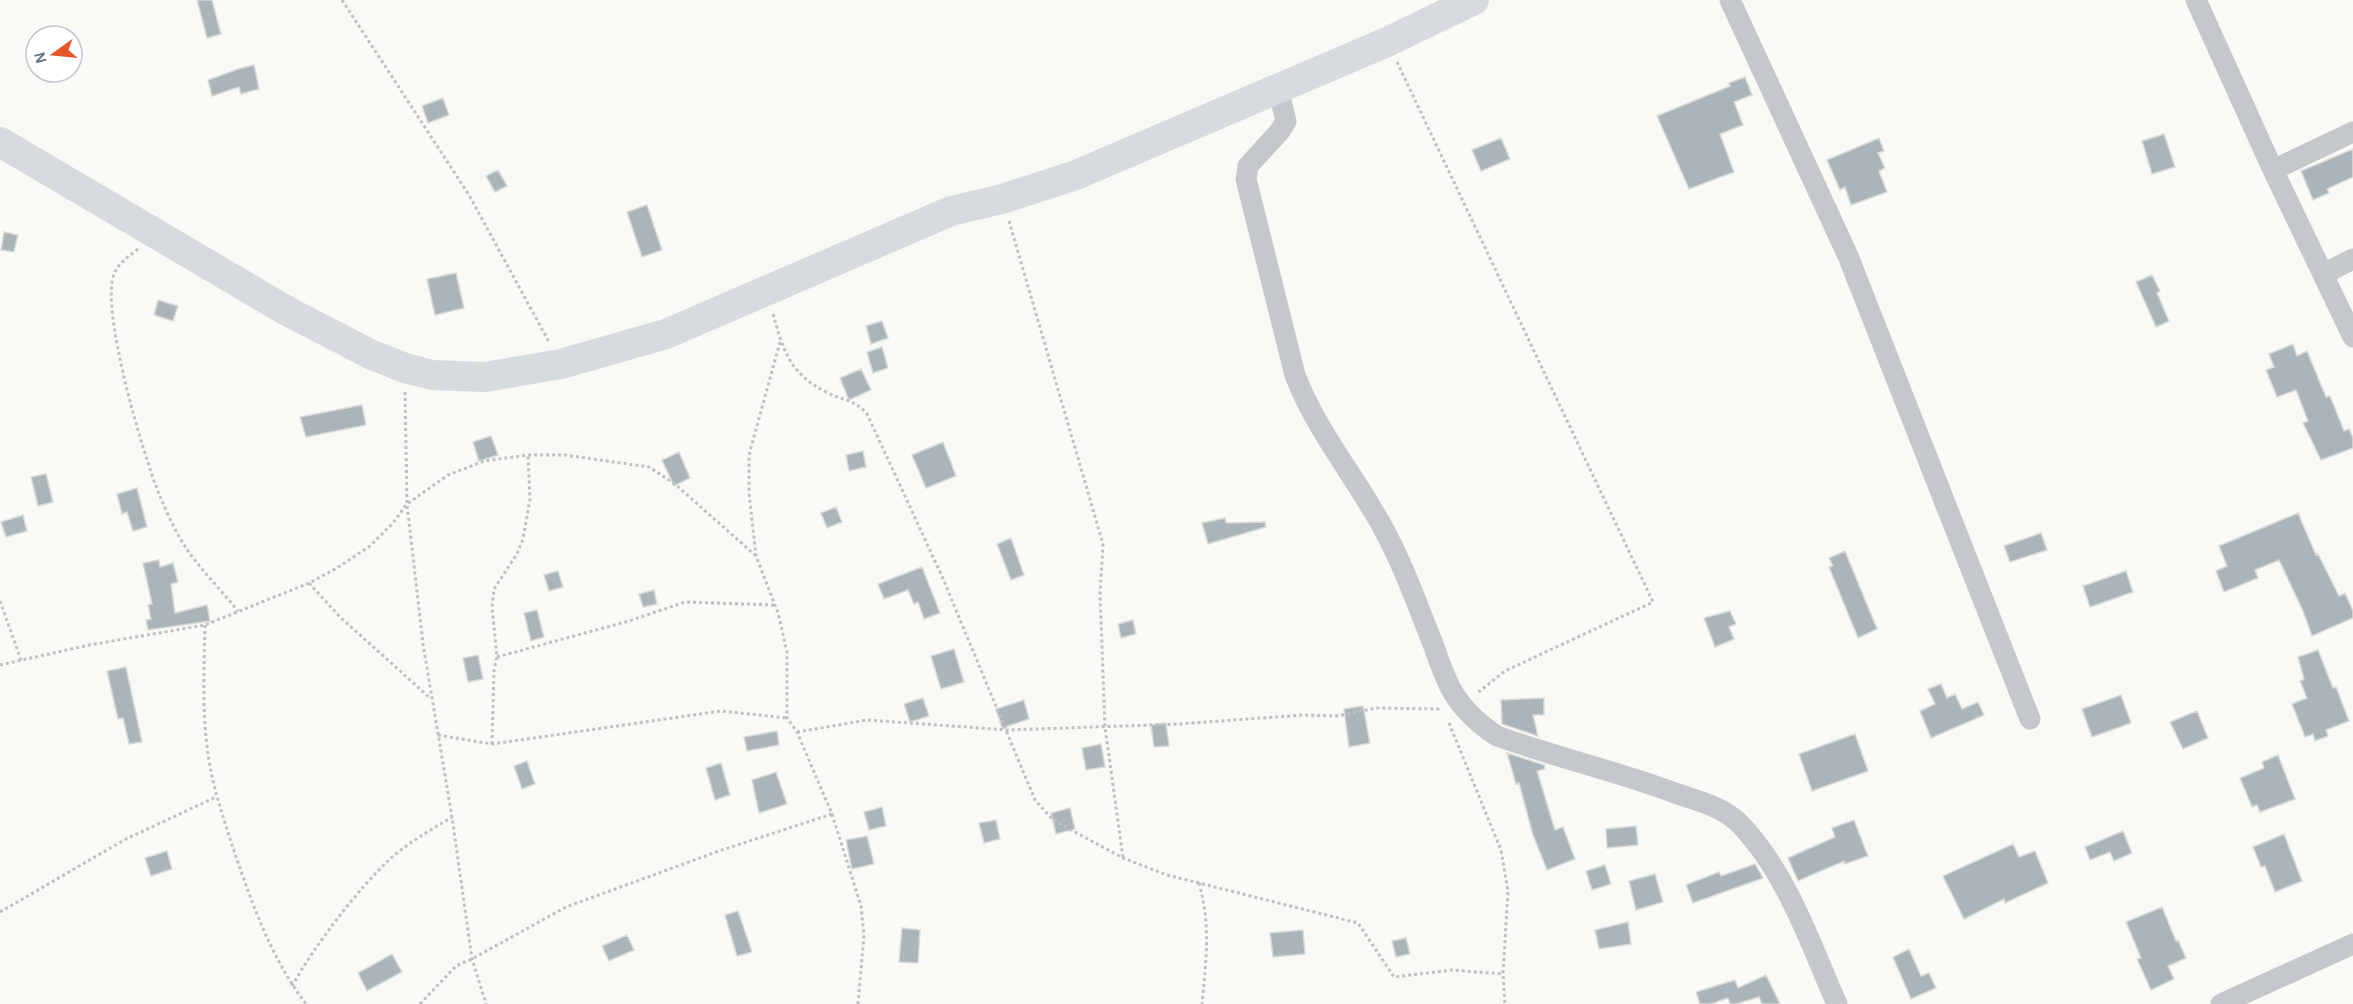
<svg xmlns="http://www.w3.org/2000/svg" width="2353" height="1004" font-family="'Alegreya Sans',sans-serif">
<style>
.building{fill:#abb4b9;stroke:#dadad8;stroke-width:1.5}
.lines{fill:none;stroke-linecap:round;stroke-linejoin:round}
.path{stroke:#bec0c3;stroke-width:3;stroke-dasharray:3 3;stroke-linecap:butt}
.minor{stroke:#c4c8cb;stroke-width:21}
.secondary{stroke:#d6dbde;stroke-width:30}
</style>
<rect width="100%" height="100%" fill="#f9f9f6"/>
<path class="building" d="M197,0H212L221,34L207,38Z
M254,65L259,89L241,94L239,87L212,96L208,80L238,69Z
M1745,77L1752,95L1734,102L1743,125L1720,134L1734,172L1689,189L1657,116L1730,86L1729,83Z
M443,98L449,115L428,123L422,106Z
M2164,134L2175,167L2152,174L2142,141Z
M1501,138L1510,159L1481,171L1472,150Z
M1879,138L1884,151L1878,153L1885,168L1879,171L1887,192L1851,205L1845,187L1840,190L1827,160Z
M2353,149V177L2327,189L2329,193L2313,200L2301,171Z
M498,170L507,186L495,192L486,176Z
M647,205L662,250L642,257L627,212Z
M4,232L18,235L14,252L1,250Z
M456,273L464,308L435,315L427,279Z
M2152,275L2160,291L2157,293L2169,321L2156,327L2136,282Z
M158,300L178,306L173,321L154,315Z
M882,321L888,338L871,344L866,326Z
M2293,344L2297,356L2307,351L2326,397L2330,396L2344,431L2349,429L2353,438V448L2321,460L2303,423L2308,421L2296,390L2277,397L2266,370L2274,367L2269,354Z
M882,347L888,368L873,373L867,352Z
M861,369L871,390L849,400L840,378Z
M362,405L366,425L306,437L300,417Z
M491,436L498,455L479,461L473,442Z
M943,442L956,476L926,488L912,455Z
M863,451L866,467L849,471L846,455Z
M679,452L690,478L674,486L662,460Z
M46,474L53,502L38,506L31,477Z
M137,488L147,527L133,531L127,512L122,514L117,494Z
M836,507L842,522L827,528L821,513Z
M2298,513L2316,555L2318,554L2339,596L2345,593L2353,611V618L2312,636L2303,611L2279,560L2255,570L2258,578L2224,592L2216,571L2227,566L2219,546Z
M23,515L27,531L6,537L1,522Z
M1225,518L1226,523L1265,522L1266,527L1208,544L1202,523Z
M2041,533L2047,550L2010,562L2004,546Z
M1011,538L1024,575L1011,580L997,544Z
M1845,551L1877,629L1858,638L1829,567L1833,566L1829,558Z
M159,560L160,567L173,563L178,582L171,584L175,613L207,605L210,621L148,630L146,620L151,619L148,605L152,604L143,563Z
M922,567L940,613L924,619L918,602L914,604L908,590L884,599L878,584Z
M558,571L563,587L549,591L544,575Z
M2126,571L2133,592L2090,607L2083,586Z
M654,590L657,604L643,607L639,594Z
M537,610L544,637L531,641L524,613Z
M1730,611L1736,624L1729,627L1734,639L1715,647L1704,618Z
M1133,620L1136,634L1121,638L1118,624Z
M954,649L964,682L941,689L931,656Z
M2318,650L2333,688L2336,687L2349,721L2326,730L2328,736L2315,741L2313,734L2305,737L2292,704L2307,698L2300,681L2304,679L2298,657Z
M478,655L483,679L468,682L463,658Z
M126,667L142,742L129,744L123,718L118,719L107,671Z
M1941,684L1947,698L1955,694L1962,709L1978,702L1984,715L1931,738L1920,711L1935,704L1928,689Z
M2121,695L2131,723L2092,737L2082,709Z
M923,698L929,716L910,722L904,704Z
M1544,698V715H1533L1538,736L1502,724L1501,700Z
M1024,700L1029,719L1002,728L996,709Z
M1363,706L1370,743L1349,747L1344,709Z
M2197,711L2208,738L2183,749L2170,722Z
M1166,723L1169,746L1154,747L1151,725Z
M777,731L779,745L747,751L744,737Z
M1855,734L1868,771L1812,791L1799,754Z
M1101,744L1105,767L1086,770L1082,748Z
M1507,753L1544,765L1545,769L1537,771L1555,830L1563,827L1575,859L1547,870L1533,835L1519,783L1516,784Z
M2278,755L2295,799L2260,812L2257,805L2252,807L2240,778L2264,768L2262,762Z
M527,761L535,784L522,789L514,766Z
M721,763L730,795L715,800L706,768Z
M776,772L787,804L759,813L752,780Z
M882,807L886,826L869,830L864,812Z
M1070,808L1075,829L1056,834L1051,813Z
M996,820L1000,839L984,843L979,823Z
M1854,820L1868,856L1845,864L1844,861L1798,881L1788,858L1835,837L1832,828Z
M1636,826L1638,845L1607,848L1606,829Z
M2123,831L2132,853L2114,861L2110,852L2090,860L2085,847Z
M2284,834L2302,881L2275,892L2265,866L2261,867L2253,847Z
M867,836L874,864L852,869L846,840Z
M2013,844L2019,857L2035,851L2048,883L2005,903L2004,899L1964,919L1943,876Z
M167,851L172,869L151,876L145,858Z
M1755,864L1763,878L1693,903L1686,885L1719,872L1721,876Z
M1605,865L1611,884L1592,890L1586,871Z
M1655,874L1663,902L1636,910L1629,881Z
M2162,907L2176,941L2178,940L2186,958L2168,966L2174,979L2151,990L2137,959L2141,958L2126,922Z
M738,911L752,952L737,956L725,915Z
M1628,922L1631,944L1599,949L1595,930Z
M902,928L920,930L918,963L899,962Z
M1303,930L1305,954L1273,957L1270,933Z
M627,935L634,950L609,961L602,946Z
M1406,938L1410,954L1396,957L1392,941Z
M1909,949L1921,976L1929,973L1936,988L1911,999L1893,957Z
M392,954L402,972L367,991L358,973Z
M1766,975L1780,1004H1762L1759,997L1736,1004H1730L1728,998L1711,1004H1700L1696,992L1735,980L1738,988Z"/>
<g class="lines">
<path class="path" d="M342,0L469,195L549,342
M1397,62L1653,602L1505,671L1476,694
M1009,221L1103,544L1100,594L1105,727L1123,858
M138,249C129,256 120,262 115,272C98,304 144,457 159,494C167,513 177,535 188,551C203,572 222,591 238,611
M773,314C783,350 790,374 826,392C841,400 856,400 867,414L941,574L1035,800L1053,820L1123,858L1167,875L1358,923L1394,977L1452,970L1503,974
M780,342L749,455V493L756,556L778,613L787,652V718L797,732L832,814L861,906L864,935L858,1004
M405,392L407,504L423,644L452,817L472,959L486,1004
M309,583L341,618L429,697
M0,601L21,660
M205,625C204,668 202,712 208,754C212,784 222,813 231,842C250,898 270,957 306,1004
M497,657L629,621L685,602L774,605
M0,665L89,645L205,625L309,583L337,568L370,546L393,523L407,504L448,475L484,461L528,455H565L649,467L675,484L756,556
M1449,723L1501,850L1508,891L1503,974L1505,1004
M797,732L867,720L1008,730L1179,724L1303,715L1337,716L1376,708L1441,709
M438,735L492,744L721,711L787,718
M492,744L494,670L497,657L492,607L494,589L517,554L523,539L530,499L528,456
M1199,883C1211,925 1206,961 1202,1004
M0,912L124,840L216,797
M292,986C316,944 356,891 391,858C409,842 431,830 452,817
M420,1004L456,966L472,959L566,907L719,851L832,814"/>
<path class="minor" d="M1730,0L1848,256L2030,719
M2196,0L2273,170L2353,337
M1278,89L1286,121L1280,131L1248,166L1246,179L1295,375C1316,430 1354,475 1382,526C1403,564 1417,604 1433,644C1438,658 1443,673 1450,687C1461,708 1477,723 1497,736C1555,757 1616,771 1675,793C1698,801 1722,806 1740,824C1787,873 1810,943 1837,1004
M2273,170L2353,132
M2323,274L2353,259
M2221,1004L2353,944"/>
<path class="secondary" d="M0,142L287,311L372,355L405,368L432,375L485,377L561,364L666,334L951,211L1002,199L1076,175L1387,42L1474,0"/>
</g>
<g transform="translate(54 54) rotate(255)"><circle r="28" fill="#ffffff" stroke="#c1c7cd" stroke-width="1.5"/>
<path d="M0-4.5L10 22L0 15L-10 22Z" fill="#e2582d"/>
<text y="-9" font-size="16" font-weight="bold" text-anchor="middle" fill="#647481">N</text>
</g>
</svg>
